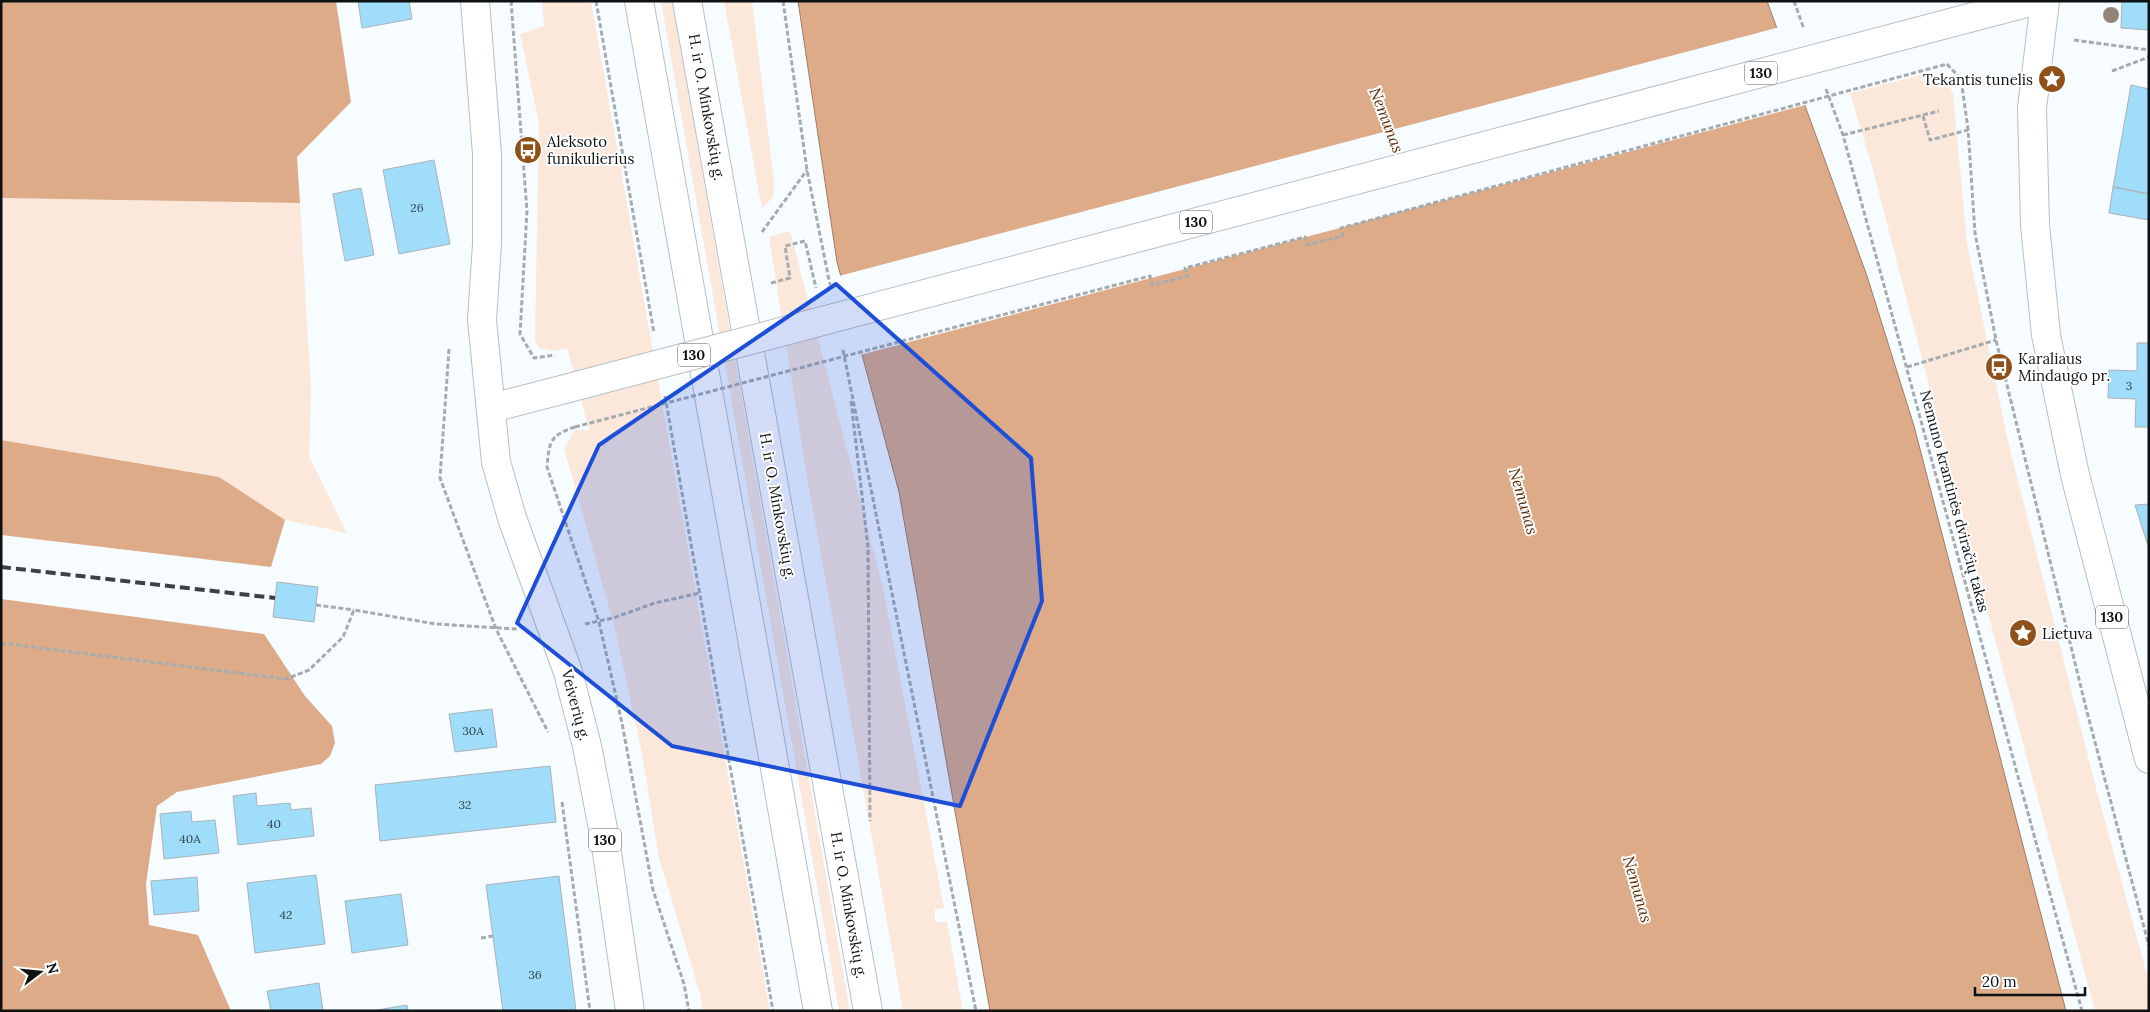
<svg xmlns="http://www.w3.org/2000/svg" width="2150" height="1012" font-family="Lora,serif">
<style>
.green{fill:#fbe8db}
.forest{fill:#ddab88}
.water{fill:#ddab88;stroke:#9f7d65}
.pier{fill:#f6fcff}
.building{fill:#9fddfb;stroke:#abb2b6}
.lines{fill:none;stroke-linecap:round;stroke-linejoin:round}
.primary-casing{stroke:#b8bfc3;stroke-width:30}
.path{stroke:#a6abae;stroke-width:3;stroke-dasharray:5 2.5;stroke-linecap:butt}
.primary{stroke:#fff;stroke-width:28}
.rail{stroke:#3d4142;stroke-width:4;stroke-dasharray:10 5;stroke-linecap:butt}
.primary-bridge-casing{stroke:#b8bfc3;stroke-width:30;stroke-linecap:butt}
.path-bridge{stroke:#a6abae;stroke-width:3;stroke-dasharray:5 2.5;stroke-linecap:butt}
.primary-bridge{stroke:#fff;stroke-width:28}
.tree{fill:#948477}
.marked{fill:#1d4ed8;fill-opacity:0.2;stroke:#1d4ed8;stroke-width:4;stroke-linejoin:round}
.labels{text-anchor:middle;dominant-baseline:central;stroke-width:4;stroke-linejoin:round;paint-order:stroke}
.number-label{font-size:12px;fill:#33454d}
.shield{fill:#fff;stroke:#57595a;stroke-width:1}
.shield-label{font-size:14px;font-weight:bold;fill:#0f1213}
.poi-label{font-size:15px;fill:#0f1213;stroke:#fff;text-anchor:start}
.street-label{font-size:15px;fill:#0f1213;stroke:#fff}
.water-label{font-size:16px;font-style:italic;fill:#5f3005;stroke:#fff}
</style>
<rect width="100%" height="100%" fill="#f6fcff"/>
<path class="green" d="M542,1H591L770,1011H703L700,994L659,858L642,754L615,629L564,448L575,430H589L567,348L555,351L539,348L535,339L539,123L520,34L544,26Z
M661,1H672L850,1011H839Z
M724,1H752L774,181L773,197L762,209Z
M1925,74L1946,81L1953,93L1967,243L2007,437L2096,788L2149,982V1011H2095L1993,632L1872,166L1850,93Z
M1,198L300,203L311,390L309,456L347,533L285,520L219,477L1,440Z
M790,231L883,588L944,908L935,909V922H947L963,1011H903L807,477L769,237Z"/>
<path class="forest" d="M1,1H336L351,102L297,157L300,203L1,198Z
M1,440L219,477L285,520L271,567L1,535Z
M1,599L264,634L305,696L332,726L335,743L330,756L321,764L177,792L157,806L146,884L149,925L198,935L231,1011H1Z"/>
<path class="water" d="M798,1H1767L1867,276L1914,426L2066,1011H990L899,492L837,262Z"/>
<path class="pier" d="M1780,27L1809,104L860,355L839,276Z"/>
<path class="building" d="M358,1H409L412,19L362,28Z
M2122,1H2149V30L2121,28Z
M2131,85L2149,89V194L2113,187Z
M434,160L450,244L399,254L383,170Z
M2113,187L2149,194V220L2109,213Z
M361,188L374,255L345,261L333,194Z
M2137,343H2149V427H2135L2136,399L2108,398L2109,370L2137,371Z
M2149,504V549L2135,505Z
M277,582L318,587L314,622L273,617Z
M492,709L497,747L455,752L449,714Z
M550,766L556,822L380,841L375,785Z
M256,793L257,806L290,803L291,810L311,808L314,836L238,845L233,796Z
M191,811L192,822L215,820L219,853L164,859L160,814Z
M316,875L325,944L255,953L247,883Z
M559,876L576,1011H503L486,885Z
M197,877L199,911L154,915L151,881Z
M401,894L408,945L352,953L345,901Z
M319,983L323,1011H271L267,991Z
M407,1005L408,1011H371Z"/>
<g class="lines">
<g class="primary-casing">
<path id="primary" d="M475,1L487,154V244L482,320L496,462L512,518L568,672L587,746L605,839L630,1011
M639,1L818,1011
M687,1L868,1011
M2045,1L2032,108L2035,225L2046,335L2075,475L2149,759
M1954,22L2034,1
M492,408L565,389"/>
</g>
<path class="path" d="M511,1L527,211L520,334L534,358L555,355
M596,1L654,333
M783,1L807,170L830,285
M1794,1L1804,29
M2074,40L2149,50
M1947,64L1961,79L1968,129L1975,233L1996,340L2087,712L2149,946
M2112,71L2149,57
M1826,89L1843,135L2082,1011
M1923,116L1930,140L1968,130
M1843,135L1939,111
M762,232L807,170
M771,283L790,278L785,246L805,241L816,288
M449,349L440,478L496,629L548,732
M843,350L976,1011
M1907,367L1996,340
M665,396L773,1011
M851,401L868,547L870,821
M575,427C550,435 549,442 547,467L599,622L622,723L653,890L684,984L689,1011
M316,605L354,610
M585,624L613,618L655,603L700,593
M1,643L286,679L309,670L343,637L354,610L436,624L517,629
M562,802L590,1011
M481,938L493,936"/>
<use href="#primary" class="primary"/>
<path class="rail" d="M1,567L275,598"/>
<g class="primary-bridge-casing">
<path id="primary-bridge" d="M565,389L1954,22"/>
</g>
<path class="path-bridge" d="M575,427L1150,276L1152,285L1188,276L1185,268L1305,237L1307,245L1343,236L1341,228L1947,64"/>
<use href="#primary-bridge" class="primary-bridge"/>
</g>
<circle class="tree" cx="2111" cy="15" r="8"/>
<path class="marked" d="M836,284L1031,458L1042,601L960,806L672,746L517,623L599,445Z"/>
<defs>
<g id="sight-disc" transform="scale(1.4375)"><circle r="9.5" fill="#905019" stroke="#fff"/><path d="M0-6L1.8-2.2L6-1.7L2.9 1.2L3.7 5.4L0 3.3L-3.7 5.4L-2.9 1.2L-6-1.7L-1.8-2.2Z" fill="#fff"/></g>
<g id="bus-disc" transform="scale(1.4375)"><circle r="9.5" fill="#905019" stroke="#fff"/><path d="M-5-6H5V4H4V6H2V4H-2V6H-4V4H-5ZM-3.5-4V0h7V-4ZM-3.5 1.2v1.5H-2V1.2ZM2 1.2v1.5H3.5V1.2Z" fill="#fff"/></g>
</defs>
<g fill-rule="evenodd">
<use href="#sight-disc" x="2052" y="79"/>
<use href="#bus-disc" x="528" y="150"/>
<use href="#bus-disc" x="1999" y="367"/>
<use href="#sight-disc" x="2023" y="633"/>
</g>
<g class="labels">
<g class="number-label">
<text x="417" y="207">26</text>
<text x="2129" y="385">3</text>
<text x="473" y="730">30A</text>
<text x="465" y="804">32</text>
<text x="274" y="823">40</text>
<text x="190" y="838">40A</text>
<text x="286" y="914">42</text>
<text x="535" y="974">36</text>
</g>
<g class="shield">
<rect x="1745" y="61.5" width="32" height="23" rx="4"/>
<rect x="1180" y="210.5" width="32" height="23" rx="4"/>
<rect x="678" y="343.5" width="32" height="23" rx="4"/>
<rect x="2096" y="605.5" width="32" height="23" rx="4"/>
<rect x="589" y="828.5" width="32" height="23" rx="4"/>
</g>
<g class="shield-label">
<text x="1761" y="73">130</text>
<text x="1196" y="222">130</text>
<text x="694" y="355">130</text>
<text x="2112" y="617">130</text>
<text x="605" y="840">130</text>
</g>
<g class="poi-label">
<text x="2033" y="79" text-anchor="end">Tekantis tunelis</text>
<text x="547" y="141">Aleksoto<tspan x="547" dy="17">funikulierius</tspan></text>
<text x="2018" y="358">Karaliaus<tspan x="2018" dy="17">Mindaugo pr.</tspan></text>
<text x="2042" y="633">Lietuva</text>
</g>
<g class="street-label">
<text transform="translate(707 107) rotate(80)">H. ir O. Minkovskių g.</text>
<text transform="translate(1955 501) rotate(75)">Nemuno krantinės dviračių takas</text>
<text transform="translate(778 506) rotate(80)">H. ir O. Minkovskių g.</text>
<text transform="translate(576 705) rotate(75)">Veiverių g.</text>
<text transform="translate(849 905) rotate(80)">H. ir O. Minkovskių g.</text>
</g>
<g class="water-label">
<text transform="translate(1387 120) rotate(69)">Nemunas</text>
<text transform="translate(1524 501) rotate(74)">Nemunas</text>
<text transform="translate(1638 889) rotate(74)">Nemunas</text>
</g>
</g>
<rect width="2150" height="1012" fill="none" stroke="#0f1213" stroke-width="5"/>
<g transform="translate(40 972) rotate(74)" stroke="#ffffff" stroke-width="4" paint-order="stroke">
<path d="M0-4L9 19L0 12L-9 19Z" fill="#0f1213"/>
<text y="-8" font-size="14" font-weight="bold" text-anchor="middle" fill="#0f1213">N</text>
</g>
<path d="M1975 987v8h110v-8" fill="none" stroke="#0f1213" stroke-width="2.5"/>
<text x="1982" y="987" font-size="15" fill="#0f1213" stroke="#ffffff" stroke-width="4" paint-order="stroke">20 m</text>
</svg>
